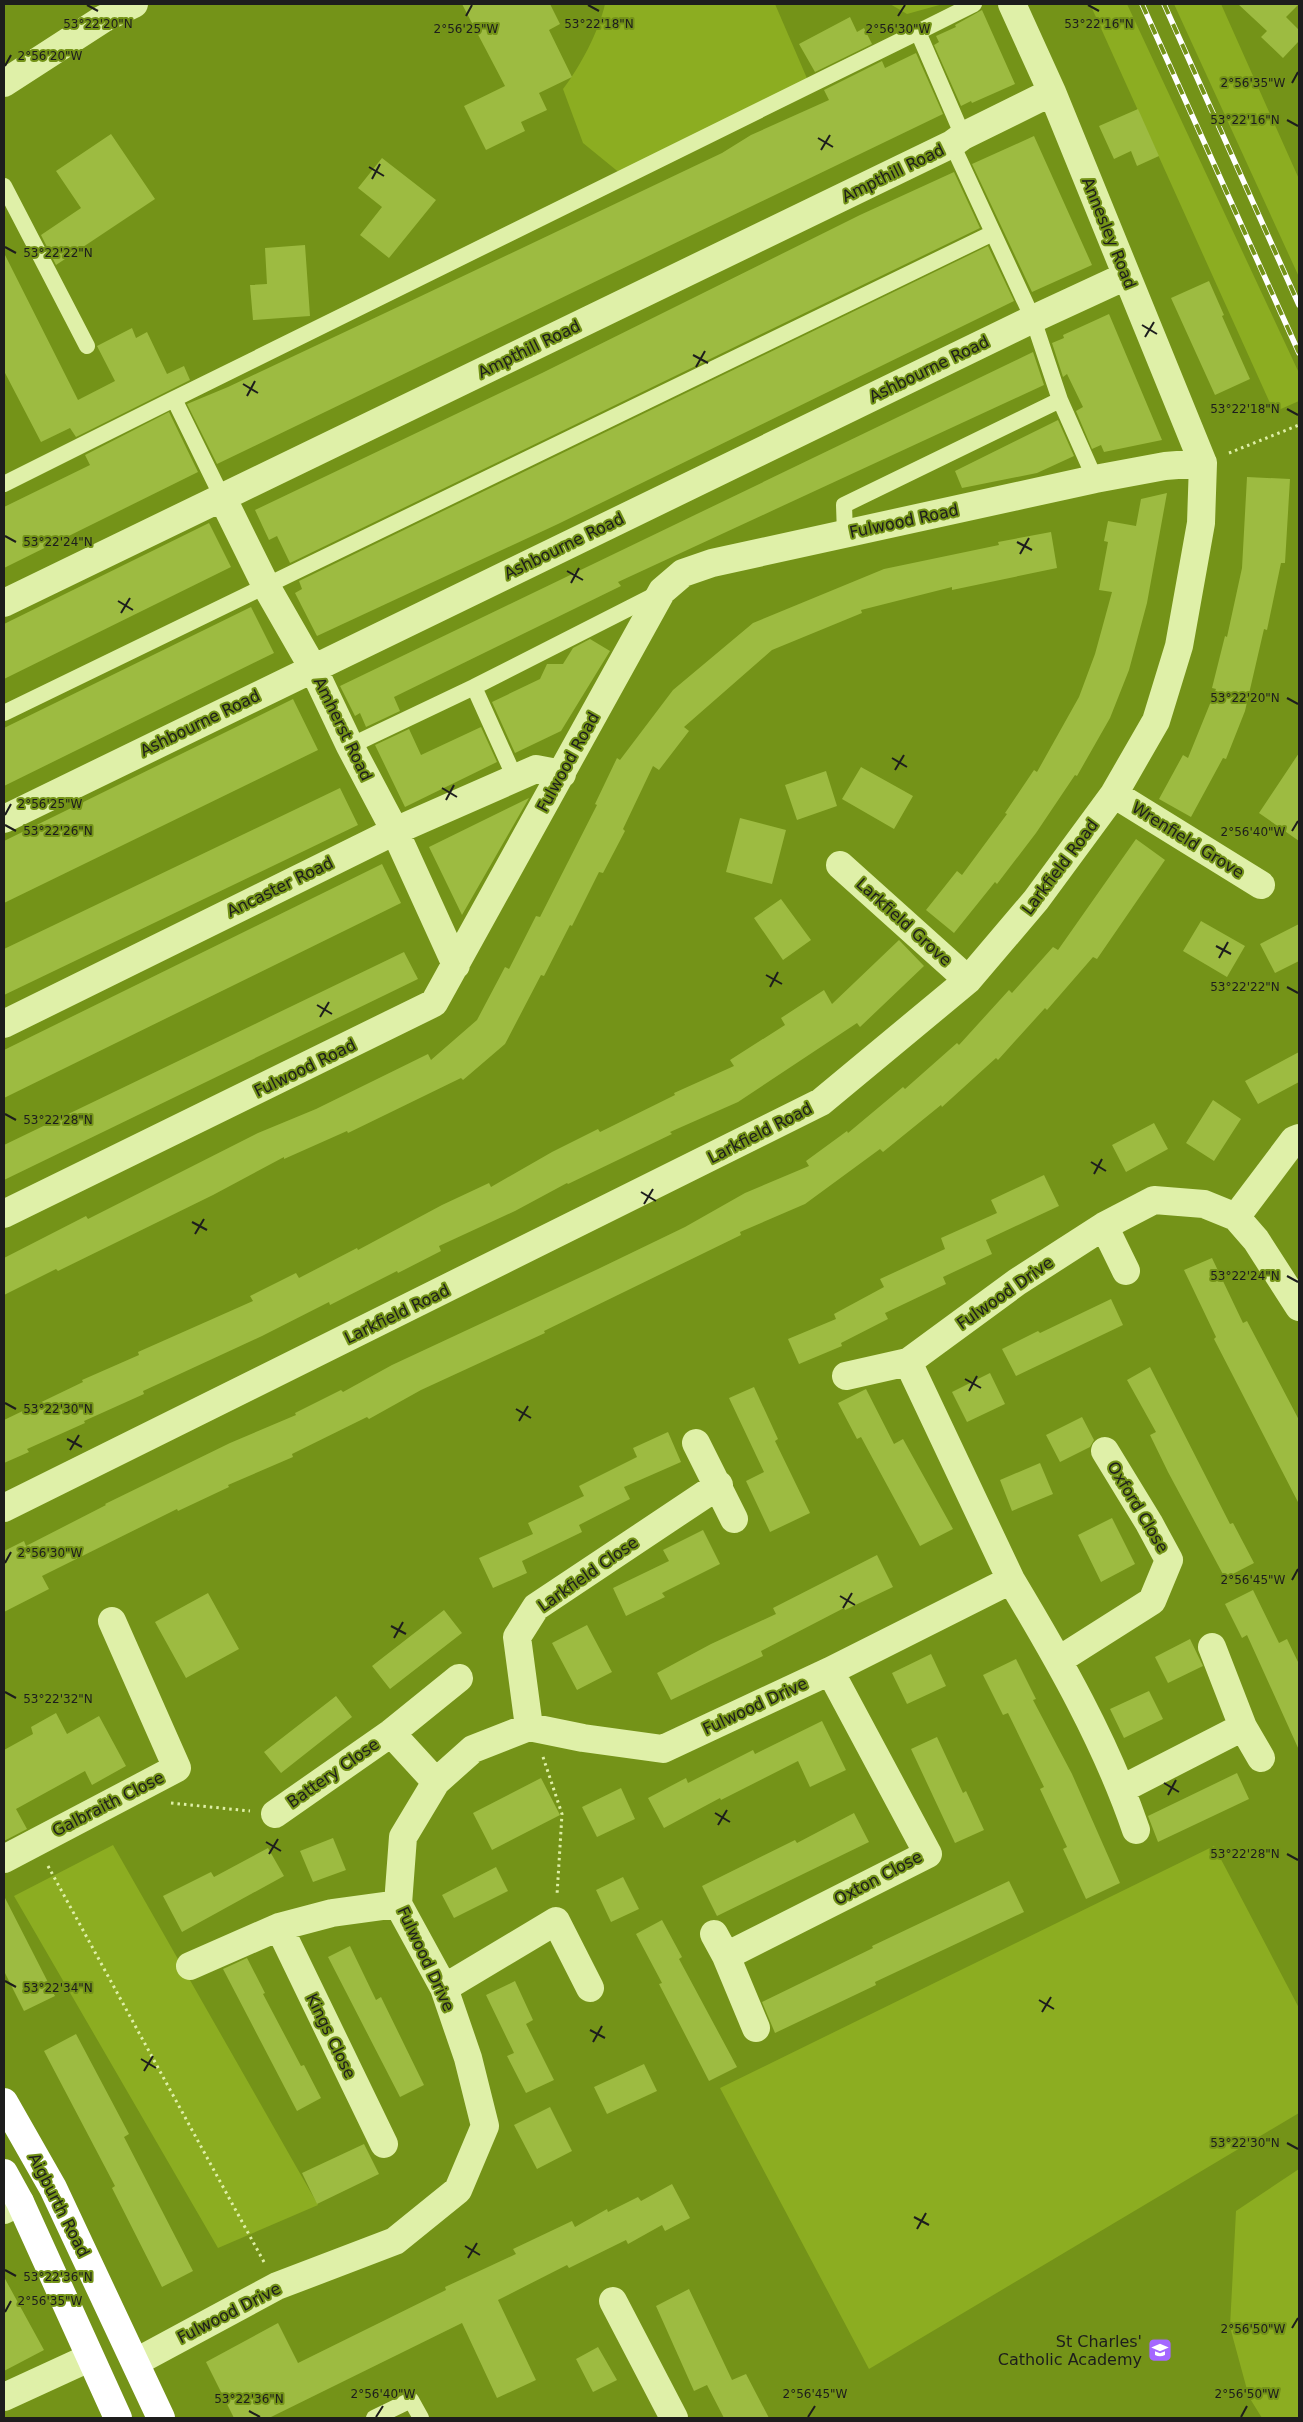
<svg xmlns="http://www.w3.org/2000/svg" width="1303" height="2422" font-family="'DejaVu Sans',sans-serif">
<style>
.green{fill:#8cad21}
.building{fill:#9dbb41}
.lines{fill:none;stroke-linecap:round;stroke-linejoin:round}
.path{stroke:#dff0a8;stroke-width:3;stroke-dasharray:2.5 4;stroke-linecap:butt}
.lane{stroke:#dff0a8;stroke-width:16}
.street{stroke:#dff0a8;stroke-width:28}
.highway{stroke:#fff;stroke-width:28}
.rail-casing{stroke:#fff;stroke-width:5.5}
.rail{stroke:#749318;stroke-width:4;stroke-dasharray:11;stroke-linecap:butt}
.ticks{fill:none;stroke:#1d1d1d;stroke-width:2}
.labels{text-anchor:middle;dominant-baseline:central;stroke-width:4;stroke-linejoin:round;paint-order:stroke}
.street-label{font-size:16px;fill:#1d1d1d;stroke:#749318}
.poi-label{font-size:16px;fill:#1d1d1d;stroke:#749318;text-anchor:end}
.ticks-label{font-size:12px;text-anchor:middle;fill:#1d1d1d;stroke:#749318;stroke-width:4;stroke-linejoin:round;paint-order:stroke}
</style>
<rect width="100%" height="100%" fill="#749318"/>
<path class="green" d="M605,4H775L809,83L621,174L583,143L563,89C580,67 599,31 605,4Z
M890,4H943L907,14Z
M1090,4H1127L1299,373V401L1274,412Z
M1174,4H1221L1299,179V277Z
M113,1845L318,2205L218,2248L14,1896Z
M1214,1846L1299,2008V2113L869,2369L720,2088Z
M1299,2169V2418H1262L1249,2397L1230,2327L1236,2211Z"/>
<path class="building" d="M462,4H550L560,24L549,30L572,77L539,93L547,110L521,122L525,131L486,150L464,106L505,86Z
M1238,4H1299L1286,17L1299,30V41L1283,58L1261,37L1267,31Z
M982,10L1015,84L972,103L971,101L961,106L934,45L939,42L936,36L956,27L955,25Z
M850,17L857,32L864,28L872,44L815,72L799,44Z
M916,53L943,114L217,464L187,404L228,387L419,297L722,153L751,135L829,100L824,90L882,61L885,68Z
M1138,109L1159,156L1137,166L1131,151L1114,159L1099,126Z
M111,134L155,199L56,265L41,235L81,208L56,171Z
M1034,136L1092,265L1032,292L972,164Z
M382,158L436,200L389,258L360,235L382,207L358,188Z
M954,172L980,228L290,563L277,536L269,540L255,510L542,373L860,215Z
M305,245L310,316L253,320L250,285L267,284L265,248Z
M988,246L1014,301L558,524L317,636L295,593L302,589L299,581Z
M4,253L78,400L115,381L97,346L132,328L136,338L147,332L167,374L184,366L190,380L76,437L70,428L41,442L4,371Z
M1209,281L1224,315L1222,316L1250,379L1215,395L1171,298Z
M1109,314L1162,440L1104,452L1101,445L1092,449L1076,411L1083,407L1067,374L1063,377L1052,343L1064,338L1063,335Z
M1033,352L1044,385L618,582L621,586L394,697L400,711L366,727L360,713L355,716L340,686Z
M169,412L198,472L4,568V507L90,465L85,455Z
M1058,420L1074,456L1037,473L962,488L955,471Z
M1247,477L1290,479L1285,563H1281L1267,630L1264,629L1245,711L1226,759L1223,758L1191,817L1159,799L1183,755L1188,758L1216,689L1212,688L1225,636L1227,637L1242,568Z
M1167,493L1147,603L1129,670L1110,718L1077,776L1075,775L1036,833L997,884L995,882L954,933L926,910L957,871L962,875L1007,814L1005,813L1034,770L1037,772L1079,697L1095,654L1112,592L1099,590L1108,542L1104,541L1108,521L1136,526L1141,499Z
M209,523L231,567L4,679V624Z
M1051,532L1057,568L952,590V587L861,610L862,613L772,650L684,727L689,731L659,770L653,766L623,829L625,831L603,873L599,872L572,926L570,925L544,976L541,975L505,1044L463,1080L461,1078L348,1133L347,1131L284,1159V1157L213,1195L58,1271L56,1269L4,1295V1258L86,1216L88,1219L258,1133L316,1109L428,1054L431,1060L477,1020L505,967L509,969L536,916L540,917L597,805L595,804L617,758L620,760L673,690L753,623L884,569L999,545L998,542Z
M251,607L274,653L4,786V728Z
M590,639L610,651L561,731L515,753L492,702L540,679L547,664H563L573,648Z
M293,699L318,750L4,903V841Z
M481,727L497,762L405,807L375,745L409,729L421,755Z
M1299,753V841L1259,813Z
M861,767L913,796L894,829L842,799Z
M826,771L837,806L797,820L785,785Z
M340,788L358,825L4,995V949Z
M529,798L462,915L429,847Z
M740,818L786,830L772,884L726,872Z
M1136,839L1165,860L1097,959L1093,957L1047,1010L1045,1008L998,1060L996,1058L942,1107L941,1105L883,1152L880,1149L805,1204L740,1232L741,1235L544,1331L545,1333L421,1390L369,1419L367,1417L292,1454L293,1457L228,1485L229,1487L178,1511L177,1509L42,1576L49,1589L4,1612V1551L24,1541L26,1546L106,1505L105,1504L230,1443L296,1415L295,1413L341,1390L343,1392L392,1365L598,1269L685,1227L745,1193L809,1166L806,1161L847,1131L848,1133L903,1087L905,1089L957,1043L959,1045L1009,990L1012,993L1053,947L1058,950Z
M382,864L401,903L4,1098V1050Z
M781,899L811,940L783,960L754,918Z
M1201,921L1245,946L1227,977L1183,951Z
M1299,924V961L1275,973L1260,944Z
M899,940L924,966L860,1027L857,1023L738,1102L670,1132L672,1134L568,1184L567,1183L515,1211L439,1246L441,1251L398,1273L397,1271L330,1305L329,1302L262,1336L143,1391L144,1394L84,1421L85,1423L27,1449L29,1452L4,1463V1420L83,1382L82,1380L139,1355L138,1352L253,1301L250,1296L296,1273L299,1278L357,1248L358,1250L442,1205L489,1183L491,1187L552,1152L598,1129L600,1132L675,1095L674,1093L734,1066L730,1060L785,1025L781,1018L824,990L832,1004Z
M404,952L418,979L4,1180V1145Z
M1299,1052V1082L1258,1104L1245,1081Z
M1213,1100L1241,1119L1214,1161L1186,1143Z
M1154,1123L1168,1149L1126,1172L1112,1145Z
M1044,1175L1059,1206L986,1240L992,1254L943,1277L946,1284L885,1313L888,1319L841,1343L842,1346L799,1364L788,1339L836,1319L834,1314L884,1287L880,1279L945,1249L941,1238L997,1213L991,1200Z
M1212,1258L1243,1323L1247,1321L1299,1420V1504L1214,1339L1216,1337L1184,1270Z
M1111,1299L1123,1325L1016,1376L1002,1349L1038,1331L1040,1333Z
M1150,1367L1230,1524L1233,1523L1254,1563L1225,1578L1168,1472L1150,1435L1156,1432L1127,1380Z
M990,1373L1005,1404L967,1422L952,1392Z
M754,1387L778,1439L775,1441L810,1513L770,1532L746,1481L764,1472L729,1398Z
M866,1389L894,1444L903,1439L953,1529L920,1546L861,1437L857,1439L838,1403Z
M1082,1417L1094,1440L1090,1447L1060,1462L1046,1435Z
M668,1432L681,1462L624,1487L630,1499L579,1525L582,1532L522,1561L527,1573L493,1588L479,1558L533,1534L528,1523L584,1496L579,1486L637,1457L633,1448Z
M1040,1463L1053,1494L1012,1511L1000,1480Z
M1112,1518L1135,1564L1101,1582L1078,1535Z
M703,1530L720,1564L662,1593L665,1597L626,1616L613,1588L669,1561L663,1550Z
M877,1555L893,1587L845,1610L844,1608L761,1651L763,1656L671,1700L657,1673L711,1644L776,1614L773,1608Z
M1253,1590L1279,1643L1287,1639L1299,1664V1750L1247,1635L1242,1638L1225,1604Z
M208,1593L239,1649L186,1678L155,1622Z
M444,1610L462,1633L390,1689L372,1666Z
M587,1625L612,1672L577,1690L552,1643Z
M1190,1639L1203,1666L1168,1683L1155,1657Z
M931,1654L946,1686L907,1704L892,1673Z
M1016,1659L1036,1699L1033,1700L1072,1774L1120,1883L1086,1899L1063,1849L1067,1847L1040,1789L1044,1787L1008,1713L1003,1715L983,1675Z
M1149,1691L1163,1719L1124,1738L1110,1709Z
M336,1696L352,1717L281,1773L264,1752Z
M56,1713L67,1734L99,1716L126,1766L92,1785L85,1771L16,1809L27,1829L4,1841V1750L33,1734L31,1727Z
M822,1721L846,1770L810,1787L798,1761L721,1800L720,1798L664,1828L648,1798L686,1778L688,1783L753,1750L755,1754Z
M937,1737L963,1793L966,1791L984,1830L955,1843L911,1749Z
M1237,1773L1249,1799L1158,1842L1148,1816Z
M541,1778L560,1815L492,1850L473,1813Z
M621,1788L635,1819L597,1837L582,1807Z
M854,1813L869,1842L717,1916L702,1886L795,1840L797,1843Z
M333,1838L346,1870L313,1882L300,1851Z
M268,1848L284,1876L182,1932L163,1896L211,1872L214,1877Z
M496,1867L508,1891L454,1918L442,1895Z
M623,1877L639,1909L611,1922L596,1890Z
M1009,1881L1024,1912L875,1982L876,1985L775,2033L762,2002L873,1948L872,1946Z
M4,1896L55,1996L24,2011L4,1971Z
M662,1920L682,1957L679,1959L737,2067L709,2081L659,1984L662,1983L636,1934Z
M350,1946L376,2000L381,1997L424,2085L400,2097L328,1957Z
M247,1958L265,1993L263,1994L301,2066L304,2065L321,2098L297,2111L223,1969Z
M515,1981L533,2020L526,2024L554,2080L526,2093L507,2056L514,2053L486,1995Z
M76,2034L129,2134L124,2137L193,2271L162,2287L112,2188L115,2186L44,2051Z
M644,2064L657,2091L607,2114L594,2087Z
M550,2107L572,2151L537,2169L514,2125Z
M364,2144L379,2174L317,2204L302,2173Z
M672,2184L690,2218L665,2231L662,2225L628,2244L626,2240L569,2268L567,2265L498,2300L536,2380L497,2398L462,2323L269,2418H234L206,2362L278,2323L298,2363L446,2290L445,2287L516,2254L513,2249L572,2221L575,2227L607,2209L608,2212L638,2197L641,2201Z
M4,2277L44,2350L4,2371Z
M689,2289L732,2380L746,2374L769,2418H724L707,2385L694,2391L656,2306Z
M598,2347L617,2380L593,2392L576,2359Z"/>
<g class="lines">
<path class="path" d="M1229,453L1299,425
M543,1757L562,1814L557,1895
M171,1803L250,1811
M48,1866L264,2262"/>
<path class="lane" d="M963,136L918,32L974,4
M952,144L1033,319L1060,400L1095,479
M4,186L87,346
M4,484L174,399
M222,497L174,399L918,32
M845,534L844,505L1060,400
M474,687L515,778
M4,713L993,233
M350,746L474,687L659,593
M374,2418L411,2400L421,2418"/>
<path class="street" d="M4,83L103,19L134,4
M222,497L266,586L313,668L350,746L395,831L456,965
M4,603L952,144L963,136L1052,92
M1114,794L1261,885
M4,819L1033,319L1126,276
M840,865L968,980
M4,1024L395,831L536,769L562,774
M4,1214L434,1003L662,591L683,573L712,563L1095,479L1165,466L1203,463
M1236,1217L1294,1140L1299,1138
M1104,1226L1126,1271
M846,1376L908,1362L1017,1282L1104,1226L1154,1200L1204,1204L1236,1217L1256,1240L1299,1307
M696,1443L734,1519
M4,1508L821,1102L968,980L1036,900L1114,794L1156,721L1179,646L1201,523L1203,463L1052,92L1012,4
M1011,1580C1059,1660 1106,1742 1136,1830
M1212,1647L1243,1727L1261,1758
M1059,1660L1152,1601L1169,1560L1149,1523L1105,1451
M529,1727L517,1637L536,1607L719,1485
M391,1733L436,1782
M1122,1789L1243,1727
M275,1814L391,1733L459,1678
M4,1859L177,1768L112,1621
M279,1927L384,2144
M714,1934L726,1956L756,2028
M726,1956L928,1854L830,1671
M190,1966L279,1927L332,1913L398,1904
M444,1988L556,1921L590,1988
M4,2210L20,2202
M613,2301L674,2418
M136,2362L277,2286L395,2241L458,2190L485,2126L468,2058L444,1988L398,1904L403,1837L436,1782L473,1749L529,1727L583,1738L663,1749L830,1671L1011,1580L908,1362
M4,2397L89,2358"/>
<path class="highway" d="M4,2102L53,2188L161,2418
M4,2173L20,2202L118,2418"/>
<g class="rail-casing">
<path id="rail" d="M1142,4L1299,353
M1164,4L1299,305"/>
</g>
<use href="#rail" class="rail"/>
</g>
<path class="ticks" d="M87,5L98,11M588,5L599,11M1088,5L1099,11M466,16L472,5M898,16L905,5M5,66L11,55M1292,83L1298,72M1287,120L1298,126M818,138L833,147M821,150L830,135M369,167L384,176M372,179L380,164M5,247L16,253M1142,325L1157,334M1145,337L1154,322M693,355L708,363M696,367L705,351M243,384L258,393M247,396L255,381M1287,409L1298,415M5,536L16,542M1017,542L1032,550M1020,554L1029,538M567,571L583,580M571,583L579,568M118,601L133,610M121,613L130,598M1287,698L1298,704M892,758L907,767M895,770L904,755M442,788L457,797M446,800L454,785M5,815L11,804M5,825L16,831M1292,831L1298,821M1216,946L1231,954M1219,958L1228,942M766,975L782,984M770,987L778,972M1287,987L1298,993M317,1005L332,1014M320,1017L329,1002M5,1114L16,1120M1091,1162L1106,1171M1094,1174L1102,1159M641,1192L656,1201M644,1204L653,1189M192,1222L207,1230M195,1234L204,1219M1287,1276L1298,1282M965,1379L981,1388M969,1391L977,1376M5,1403L16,1409M516,1409L531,1418M519,1421L528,1406M67,1439L82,1447M70,1450L79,1435M5,1563L11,1552M1292,1580L1298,1569M840,1596L855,1605M843,1608L852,1593M391,1626L406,1634M394,1638L403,1622M5,1692L16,1698M1164,1783L1179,1792M1168,1795L1176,1780M715,1813L730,1822M718,1825L727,1810M266,1842L281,1851M269,1854L278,1839M1287,1854L1298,1860M5,1981L16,1987M1039,2000L1054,2009M1042,2012L1051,1997M590,2030L605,2038M593,2042L602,2026M141,2059L156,2068M144,2071L153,2056M1287,2143L1298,2149M914,2217L929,2225M917,2229L926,2213M465,2246L480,2255M468,2258L477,2243M5,2270L16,2276M5,2312L11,2301M1292,2328L1298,2318M249,2411L260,2417M376,2417L383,2406M808,2417L815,2406M1241,2417L1247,2406"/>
<defs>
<g id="school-square" transform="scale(1.25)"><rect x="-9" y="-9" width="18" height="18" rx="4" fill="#a467ff" stroke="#749318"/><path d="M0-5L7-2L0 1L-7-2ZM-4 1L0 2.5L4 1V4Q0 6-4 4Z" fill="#fff"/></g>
</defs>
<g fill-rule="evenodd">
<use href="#school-square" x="1160" y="2350"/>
</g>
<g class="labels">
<g class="street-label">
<text transform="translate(893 173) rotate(-26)">Ampthill Road</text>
<text transform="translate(1109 233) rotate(68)">Annesley Road</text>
<text transform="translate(529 349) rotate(-26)">Ampthill Road</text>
<text transform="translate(929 369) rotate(-26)">Ashbourne Road</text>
<text transform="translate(904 521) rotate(-12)">Fulwood Road</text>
<text transform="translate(564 546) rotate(-26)">Ashbourne Road</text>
<text transform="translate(200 723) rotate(-26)">Ashbourne Road</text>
<text transform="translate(343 729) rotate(64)">Amherst Road</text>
<text transform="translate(568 762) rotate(-61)">Fulwood Road</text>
<text transform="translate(1188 840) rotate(32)">Wrenfield Grove</text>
<text transform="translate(1060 867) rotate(-53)">Larkfield Road</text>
<text transform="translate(280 887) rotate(-26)">Ancaster Road</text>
<text transform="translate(904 922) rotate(42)">Larkfield Grove</text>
<text transform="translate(305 1068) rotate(-26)">Fulwood Road</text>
<text transform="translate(760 1133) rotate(-27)">Larkfield Road</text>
<text transform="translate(1005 1293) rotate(-35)">Fulwood Drive</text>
<text transform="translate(397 1314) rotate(-26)">Larkfield Road</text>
<text transform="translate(1138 1507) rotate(59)">Oxford Close</text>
<text transform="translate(588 1574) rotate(-35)">Larkfield Close</text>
<text transform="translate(755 1706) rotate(-25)">Fulwood Drive</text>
<text transform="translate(333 1773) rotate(-35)">Battery Close</text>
<text transform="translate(108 1804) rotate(-27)">Galbraith Close</text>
<text transform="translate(878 1878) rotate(-28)">Oxton Close</text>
<text transform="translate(426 1959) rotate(65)">Fulwood Drive</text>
<text transform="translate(331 2036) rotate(64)">Kings Close</text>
<text transform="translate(59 2205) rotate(63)">Aigburth Road</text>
<text transform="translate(229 2313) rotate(-27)">Fulwood Drive</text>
</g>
<g class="poi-label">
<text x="1142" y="2341">St Charles'<tspan x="1142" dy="18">Catholic Academy</tspan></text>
</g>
</g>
<g class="ticks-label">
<text x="98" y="28">53°22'20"N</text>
<text x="599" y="28">53°22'18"N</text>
<text x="1099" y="28">53°22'16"N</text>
<text x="466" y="33">2°56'25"W</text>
<text x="898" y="33">2°56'30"W</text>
<text x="50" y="60">2°56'20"W</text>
<text x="1253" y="87">2°56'35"W</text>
<text x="1245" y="124">53°22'16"N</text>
<text x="58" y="257">53°22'22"N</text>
<text x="1245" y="413">53°22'18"N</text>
<text x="58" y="546">53°22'24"N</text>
<text x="1245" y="702">53°22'20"N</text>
<text x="50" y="808">2°56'25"W</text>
<text x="58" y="835">53°22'26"N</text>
<text x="1253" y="836">2°56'40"W</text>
<text x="1245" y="991">53°22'22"N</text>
<text x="58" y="1124">53°22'28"N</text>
<text x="1245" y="1280">53°22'24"N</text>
<text x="58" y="1413">53°22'30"N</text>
<text x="50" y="1557">2°56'30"W</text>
<text x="1253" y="1584">2°56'45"W</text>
<text x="58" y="1703">53°22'32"N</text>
<text x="1245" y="1858">53°22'28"N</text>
<text x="58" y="1992">53°22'34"N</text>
<text x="1245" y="2147">53°22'30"N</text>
<text x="58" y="2281">53°22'36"N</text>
<text x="50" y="2305">2°56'35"W</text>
<text x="1253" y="2333">2°56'50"W</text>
<text x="383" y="2398">2°56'40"W</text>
<text x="815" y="2398">2°56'45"W</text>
<text x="1247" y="2398">2°56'50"W</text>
<text x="249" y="2403">53°22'36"N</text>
</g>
<rect width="1303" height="2422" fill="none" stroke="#1d1d1d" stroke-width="10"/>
</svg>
